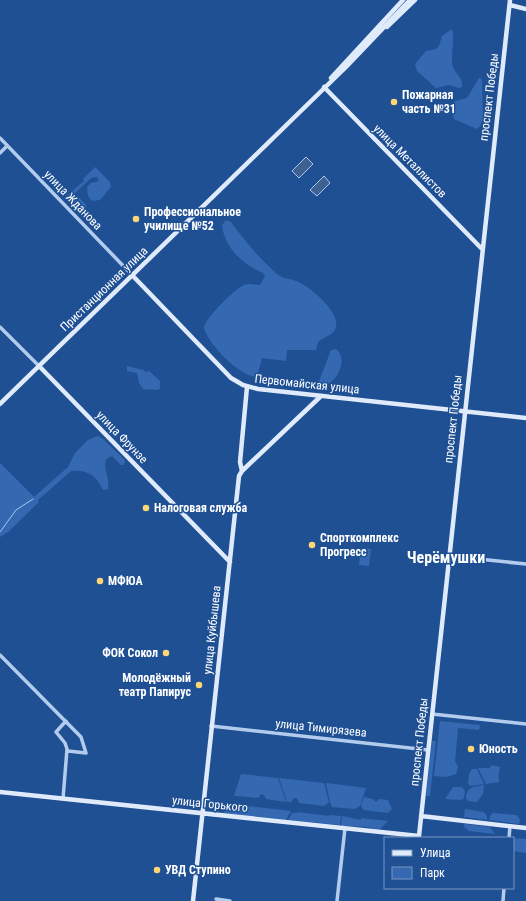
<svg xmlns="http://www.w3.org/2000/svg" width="526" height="901" font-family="'Roboto Condensed',sans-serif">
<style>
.green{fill:#3469b2}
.water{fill:#3f6192;stroke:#a6c7f0}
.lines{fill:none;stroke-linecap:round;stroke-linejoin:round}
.stream{stroke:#a6c7f0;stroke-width:1}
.street{stroke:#b3ccee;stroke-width:3.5}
.secondary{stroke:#dfeafa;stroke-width:4.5}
.poi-dot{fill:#fcd773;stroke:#1f5094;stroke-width:1.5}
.labels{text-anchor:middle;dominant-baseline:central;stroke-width:3;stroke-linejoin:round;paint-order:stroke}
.poi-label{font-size:12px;font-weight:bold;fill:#fff;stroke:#1f5094;text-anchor:start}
.street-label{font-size:12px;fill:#fff;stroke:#1f5094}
.district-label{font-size:16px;font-weight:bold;fill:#fff;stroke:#1f5094}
</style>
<rect width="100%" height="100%" fill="#1f5094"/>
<path class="green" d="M452,29C455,40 450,60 453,67C456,75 463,77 462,87L459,88L449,85L436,88L417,71L415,64L426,51L436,49L439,46L442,36Z
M479,78H481L482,81L483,118L480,126L477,129L454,119L451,109L455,101L467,98Z
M95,167L110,182L111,187L100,200L92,201L88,196L87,187L91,183L99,181L97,177L91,178L73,195L74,197L78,196L86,205L85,211L79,213L65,197L84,181L83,179Z
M226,220L231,222C244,240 259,258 276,273C282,279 288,278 296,281C309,286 340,311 336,327C334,336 324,336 318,342L316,350H287L286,361L262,358L257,377C239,376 209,345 204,328C204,319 236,288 244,285C249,283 255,285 260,285L265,276L263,273C243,265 224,247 222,225Z
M336,349C350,360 335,387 319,387L318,384L331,350Z
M127,366L143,370L146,372L149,371L160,381V388L158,390L143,389L139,383L137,373L127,371Z
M98,436L103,439L125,460L124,465H121L112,456L106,459C103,470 110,478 108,489L103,490C97,476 87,469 71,471L38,500L39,502L8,532L0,537V463L34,497L68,467L75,453L88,440Z
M361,548L371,549L369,566L359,565Z
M440,721L480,725L479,730L458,728L455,761L458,767L456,774L446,777L434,776Z
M432,741H436L430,796H426Z
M491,765L500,767L498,777H499V782L486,784L478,768H490Z
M472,769H477L484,784L470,786L468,783L469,774Z
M241,774L278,778L286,802L266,799L264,795L261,794L258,798L234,796Z
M279,778L324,783L329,802L324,806L299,803L297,798H294L291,802H287Z
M326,783L366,788L360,806L355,809L332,807L330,802Z
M484,785L483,794L477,802L468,801L466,798C467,786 474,787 484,785Z
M453,787H462L465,791L464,798L461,800L445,799Z
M364,797L373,799L376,802L379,799L388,800L392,809L388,813L364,810L361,806Z
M231,804L291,811L286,820L224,813L227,805Z
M465,809L484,812L487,816V820L464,817Z
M297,812L329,816V815L341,816L340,825L288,820L292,813H297Z
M493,813L517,815L520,820L519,824L489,820L490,816Z
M342,816L361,820V818L388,821L379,830L367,827L341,826Z
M465,824L490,827L495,834L469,831L463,826Z
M511,838L526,839V853L513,851V838Z"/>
<path class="water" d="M306,157L313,164L299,178L292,171Z
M324,176L330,183L317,196L310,190Z"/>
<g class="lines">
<path class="stream" d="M0,532L16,510L33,499"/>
<path class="street" d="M0,138L132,275
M0,153L7,146
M0,327L39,366
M449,556L526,564
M0,655L81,737L86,753L68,751
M432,714L526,724
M211,726L428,750
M63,799L67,749L65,743L56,732L66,721
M509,838L510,826
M216,899L230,901
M337,901L345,828
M503,901L504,888"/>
<path class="secondary" d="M510,5L526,9
M387,27L415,0
M331,78L403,0
M324,87L482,249
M132,275L231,378L243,385L258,389L526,418
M39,366L230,562
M0,404L346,67L410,0
M242,471L240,462L247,387
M0,792L419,836L510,0
M421,816L526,828
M193,901L239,476L242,471L321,396"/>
</g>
<g class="poi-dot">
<circle cx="394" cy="102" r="4"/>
<circle cx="136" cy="219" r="4"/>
<circle cx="146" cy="508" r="4"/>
<circle cx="312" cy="545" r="4"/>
<circle cx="100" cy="581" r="4"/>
<circle cx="166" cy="653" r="4"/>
<circle cx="199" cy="685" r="4"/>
<circle cx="471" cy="749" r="4"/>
<circle cx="157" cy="870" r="4"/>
</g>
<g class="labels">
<g class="poi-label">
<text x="402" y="95">Пожарная<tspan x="402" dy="14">часть №31</tspan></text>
<text x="144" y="212">Профессиональное<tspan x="144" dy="14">училище №52</tspan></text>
<text x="154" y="508">Налоговая служба</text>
<text x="320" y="538">Спорткомплекс<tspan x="320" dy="14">Прогресс</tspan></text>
<text x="108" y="581">МФЮА</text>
<text x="158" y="653" text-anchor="end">ФОК Сокол</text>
<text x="191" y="678" text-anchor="end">Молодёжный<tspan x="191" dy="14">театр Папирус</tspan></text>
<text x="479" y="749">Юность</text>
<text x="165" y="870">УВД Ступино</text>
</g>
<g class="street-label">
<text transform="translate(489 97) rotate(-83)">проспект Победы</text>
<text transform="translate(410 161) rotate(45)">улица Металлистов</text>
<text transform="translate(73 200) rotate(46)">улица Жданова</text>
<text transform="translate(104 289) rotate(-44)">Пристанционная улица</text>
<text transform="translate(307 384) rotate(6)">Первомайская улица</text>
<text transform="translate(453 419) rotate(-84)">проспект Победы</text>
<text transform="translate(122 437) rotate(46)">улица Фрунзе</text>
<text transform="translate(212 630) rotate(-84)">улица Куйбышева</text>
<text transform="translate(321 728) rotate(6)">улица Тимирязева</text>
<text transform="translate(419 742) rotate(-84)">проспект Победы</text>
<text transform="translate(210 804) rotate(6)">улица Горького</text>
</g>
<g class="district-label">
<text x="446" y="557">Черёмушки</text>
</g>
</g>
<rect x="384" y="837" width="130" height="52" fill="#1f5094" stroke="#7996bf"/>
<rect x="392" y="850" width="20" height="6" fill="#dfeafa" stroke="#7996bf"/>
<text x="420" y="857" font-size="12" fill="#ffffff">Улица</text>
<rect x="392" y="867" width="20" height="12" fill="#3469b2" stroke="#7996bf"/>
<text x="420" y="877" font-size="12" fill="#ffffff">Парк</text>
</svg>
